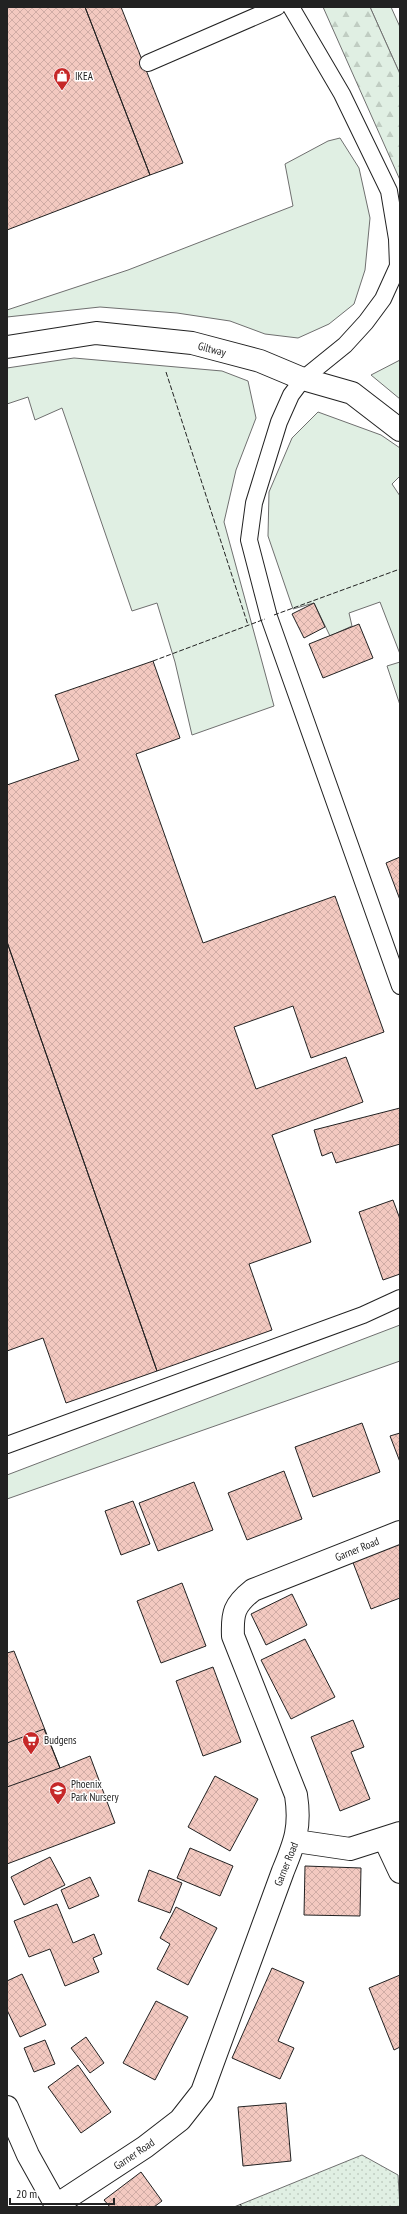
<svg xmlns="http://www.w3.org/2000/svg" width="407" height="2214" font-family="'PT Sans Narrow',sans-serif">
<style>
.grass{fill:#e0efe3;stroke:#6f6f6f}
.forest{fill:url(#forest-firs);stroke:#6f6f6f}
.park{fill:url(#park-dots);stroke:#6f6f6f}
.building{fill:url(#building-cross-hatch);stroke:#222}
.lines{fill:none;stroke-linecap:round;stroke-linejoin:round}
.service-casing{stroke:#222;stroke-width:18}
.minor-casing{stroke:#222;stroke-width:24}
.tertiary-casing{stroke:#222;stroke-width:24}
.service{stroke:#fff;stroke-width:16}
.minor{stroke:#fff;stroke-width:22}
.tertiary{stroke:#fff;stroke-width:22}
.fence{stroke:#222;stroke-width:1;stroke-dasharray:5 2;stroke-linecap:butt}
.labels{text-anchor:middle;dominant-baseline:central;stroke-width:3;stroke-linejoin:round;paint-order:stroke}
.poi-label{font-size:11px;fill:#222;stroke:#fff;text-anchor:start}
.street-label{font-size:11px;fill:#222;stroke:#fff}
</style>
<defs>
<pattern id="forest-firs" width="22" height="20" patternUnits="userSpaceOnUse"><rect width="22" height="20" fill="#e0efe3"/><path d="M5 1l3.5 6h-7zM16 11l3.5 6h-7z" fill="#c0cdc2"/></pattern>
<pattern id="park-dots" width="8" height="8" patternUnits="userSpaceOnUse"><rect width="8" height="8" fill="#e0efe3"/><path d="M2 2h.1M6 6h.1" fill="none" stroke="#c0cdc2" stroke-width="1.8" stroke-linecap="round"/></pattern>
<pattern id="building-cross-hatch" width="8" height="8" patternUnits="userSpaceOnUse"><rect width="8" height="8" fill="#f3c9c0"/><path d="M0 0l8 8M0 8l8-8" fill="none" stroke="#d0aca5"/></pattern>
</defs>
<rect width="100%" height="100%" fill="#fff"/>
<path class="grass" d="M370,7H391L400,27V74Z
M340,138L359,168L370,218L365,270L354,304L329,324L298,338L265,334L230,321L177,313L100,307L7,317V310L128,270L293,206L285,164L328,141Z
M74,358L222,371L248,381L256,418L236,470L224,522L274,706L192,735L175,662L157,603L132,611L62,408L35,420L28,397L7,404V368Z
M400,360V399L371,375Z
M318,412L381,435L400,448V476L392,484L400,496V654L380,602L349,613L352,626L330,636L314,603L293,609L268,536L269,492L292,438Z
M400,662V705L387,666Z
M400,1325V1361L7,1499V1475Z"/>
<path class="forest" d="M323,7H370L400,74V180Z"/>
<path class="park" d="M362,2155L398,2175L400,2207H234Z"/>
<path class="building" d="M7,7H85L150,175L7,230Z
M85,7H121L183,163L150,175Z
M314,603L325,627L304,638L292,614Z
M359,624L373,658L323,678L309,644Z
M153,661L180,738L136,754L203,943L335,896L384,1032L311,1058L293,1006L234,1027L256,1089L346,1057L363,1102L272,1135L311,1242L249,1264L272,1330L157,1371L7,942V785L79,760L55,695Z
M400,857V900L386,863Z
M7,942L157,1371L66,1403L43,1338L7,1351Z
M400,1108V1144L336,1163L332,1152L322,1156L314,1130Z
M393,1200L400,1219V1274L383,1280L359,1212Z
M362,1423L380,1472L313,1497L295,1447Z
M400,1433V1462L390,1436Z
M284,1471L302,1519L247,1540L228,1493Z
M194,1482L213,1530L158,1551L139,1503Z
M133,1501L150,1544L121,1555L105,1511Z
M400,1542V1598L371,1609L352,1560Z
M182,1583L206,1646L161,1663L137,1601Z
M292,1594L307,1625L266,1645L251,1614Z
M305,1639L335,1697L291,1719L261,1660Z
M14,1651L60,1768L90,1756L115,1823L7,1864V1653Z
M213,1667L241,1742L203,1756L176,1681Z
M353,1720L364,1747L351,1752L370,1799L340,1811L311,1737Z
M44,1729L60,1768L7,1787V1743Z
M215,1776L258,1799L230,1851L188,1827Z
M190,1848L233,1866L220,1896L177,1878Z
M50,1857L65,1885L24,1905L11,1877Z
M305,1866L361,1868L360,1916L304,1915Z
M149,1870L182,1883L170,1913L138,1901Z
M90,1877L99,1896L69,1909L61,1890Z
M57,1904L73,1943L94,1934L102,1954L93,1958L99,1972L65,1986L50,1949L29,1957L14,1921Z
M176,1907L217,1928L188,1985L157,1969L170,1944L160,1938Z
M272,1968L304,1982L278,2041L294,2048L280,2079L232,2058Z
M22,1974L46,2025L20,2037L7,2010V1981Z
M400,1975V2047L394,2050L369,1988Z
M156,2001L188,2017L155,2080L123,2063Z
M86,2037L104,2063L90,2073L71,2048Z
M45,2040L55,2064L34,2072L24,2048Z
M78,2065L111,2112L81,2133L48,2087Z
M286,2103L291,2161L243,2166L238,2107Z
M141,2172L162,2201L154,2207H110L104,2200Z"/>
<g class="lines">
<g class="service-casing">
<path id="service" d="M291,7L342,94L389,191L397,239L398,266L383,299L366,322L345,345L303,379L291,395L279,422L254,503L249,540L269,617L400,986
M148,63L277,7
M7,1445L363,1315L400,1298"/>
</g>
<g class="minor-casing">
<path id="minor" d="M7,347L96,333L192,343L260,361L303,379L352,393L400,430
M385,1840L400,1872
M296,1841L350,1849L400,1833
M55,2206L145,2147L180,2120L202,2092L283,1871C295,1842 301,1827 296,1795L233,1636C232,1613 234,1605 253,1590L400,1532"/>
</g>
<g class="tertiary-casing">
<path id="tertiary" d="M7,2107L28,2155L57,2207"/>
</g>
<use href="#service" class="service"/>
<use href="#minor" class="minor"/>
<use href="#tertiary" class="tertiary"/>
<path class="fence" d="M166,372L248,625
M274,615L400,569
M153,661L265,619
M240,2204L242,2207"/>
</g>
<defs>
<g id="shop-pin" transform="scale(0.9)"><path d="M0 17L-7.5 6A9.5 9.5 0 1 1 7.5 6Z" fill="#c62828" stroke="#fff"/><path d="M-5-2.5h2.3a2.7 3.5 0 0 1 5.4 0H5L5.5 6h-11ZM-1.5-2.5h3a1.5 2.3 0 0 0-3 0Z" fill="#fff"/></g>
<g id="supermarket-pin" transform="scale(0.9)"><path d="M0 17L-7.5 6A9.5 9.5 0 1 1 7.5 6Z" fill="#c62828" stroke="#fff"/><path d="M-6-5.5h2.5l.6 2H6L4.5 2H-2.5L-4.4-4H-6ZM-1.5 3.2a1.3 1.3 0 1 0 .1 0ZM3 3.2a1.3 1.3 0 1 0 .1 0Z" fill="#fff"/></g>
<g id="school-pin" transform="scale(0.9)"><path d="M0 17L-7.5 6A9.5 9.5 0 1 1 7.5 6Z" fill="#c62828" stroke="#fff"/><path d="M0-5L7-2L0 1L-7-2ZM-4 1L0 2.5L4 1V4Q0 6-4 4Z" fill="#fff"/></g>
</defs>
<g fill-rule="evenodd">
<use href="#shop-pin" x="62" y="76"/>
<use href="#supermarket-pin" x="31" y="1740"/>
<use href="#school-pin" x="58" y="1790"/>
</g>
<g class="labels">
<g class="poi-label">
<text x="75" y="76">IKEA</text>
<text x="44" y="1740">Budgens</text>
<text x="71" y="1784">Phoenix<tspan x="71" dy="13">Park Nursery</tspan></text>
</g>
<g class="street-label">
<text transform="translate(212 349) rotate(15)">Giltway</text>
<text transform="translate(357 1549) rotate(-22)">Garner Road</text>
<text transform="translate(286 1864) rotate(-68)">Garner Road</text>
<text transform="translate(134 2154) rotate(-34)">Garner Road</text>
</g>
</g>
<rect width="407" height="2214" fill="none" stroke="#222222" stroke-width="16"/>
<path d="M10 2198v6h104v-6" fill="none" stroke="#222222" stroke-width="2"/>
<text x="16" y="2198" font-size="12" fill="#222222" stroke="#ffffff" stroke-width="3" paint-order="stroke">20 m</text>
</svg>
